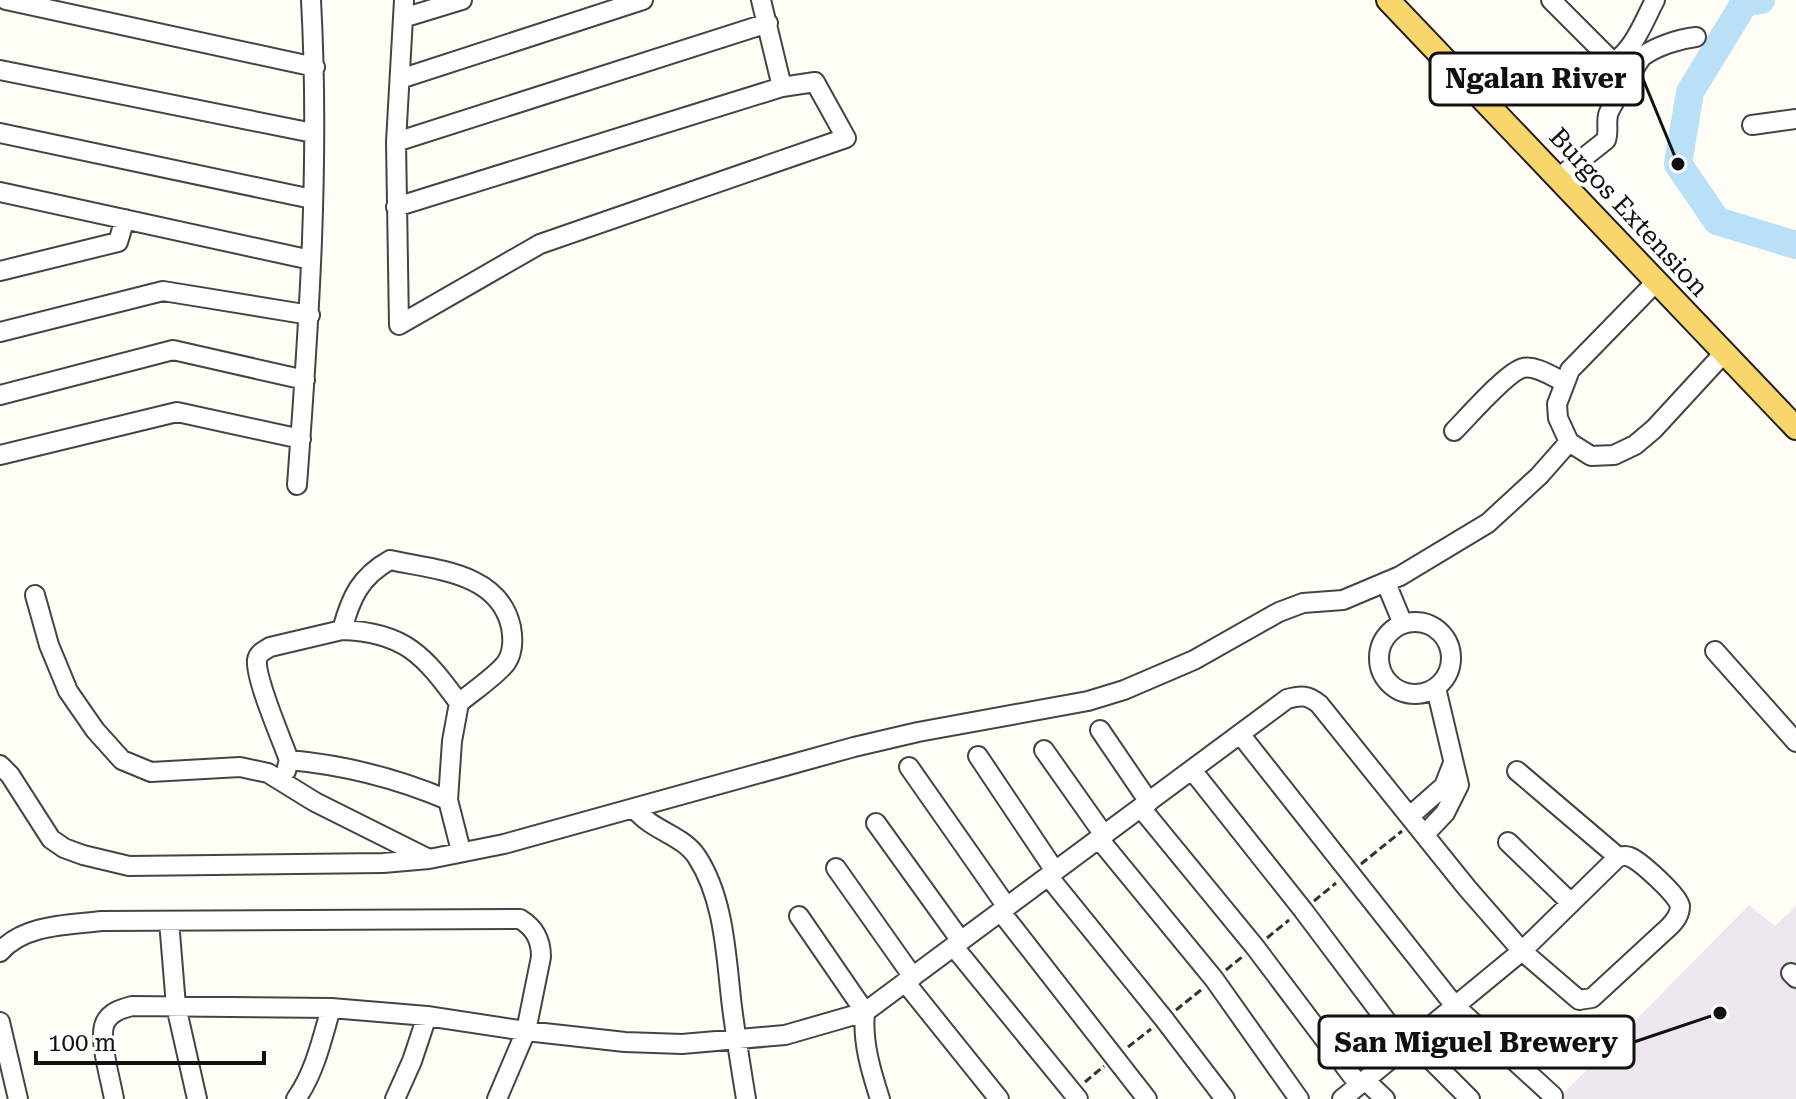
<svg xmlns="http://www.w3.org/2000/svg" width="1796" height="1099" font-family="'Roboto Serif',serif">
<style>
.industrial{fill:#eee6ef}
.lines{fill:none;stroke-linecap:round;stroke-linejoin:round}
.river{stroke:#b9e0f7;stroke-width:28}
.minor-casing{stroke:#444;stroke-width:22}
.major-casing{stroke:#222;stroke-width:26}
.path{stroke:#333;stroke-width:3;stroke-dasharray:8 4;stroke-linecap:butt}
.minor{stroke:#fff;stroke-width:18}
.major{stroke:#f9d66b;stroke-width:22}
.labels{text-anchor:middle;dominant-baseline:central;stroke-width:8;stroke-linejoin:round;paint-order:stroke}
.street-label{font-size:26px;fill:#111;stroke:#fff}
.leader{fill:none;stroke:#111;stroke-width:3}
.callout-dot{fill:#111;stroke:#fff;stroke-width:3}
.callout{fill:#fff;stroke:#111;stroke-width:3}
.callout-label{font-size:28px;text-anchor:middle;font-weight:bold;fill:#111}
</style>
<rect width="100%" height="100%" fill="#fffdf5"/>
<path class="industrial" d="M1749,905L1775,926L1796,906V1099H1558Z"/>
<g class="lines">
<path class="river" d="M1761,0L1745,2L1690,92L1678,164L1717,221L1796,245"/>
<g class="minor-casing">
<path id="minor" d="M6,0L315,67
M761,0L782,87
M1551,0L1610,59L1615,61C1634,49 1645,19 1655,0
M403,18L462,0
M0,70L313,133
M400,79L643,0
M1752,125L1796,119
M0,133L312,199
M396,142L768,23
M1558,178L1606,140C1609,131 1606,124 1608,115C1609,109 1639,60 1643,56C1657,46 1679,39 1696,37
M0,192L311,260
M396,207L782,87L815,82L846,138L540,244L399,325L396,142L404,0
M0,271L118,242L125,219
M1656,282L1570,370L1557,404L1558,418L1569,442L1591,456L1614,455L1635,445L1654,429L1724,353
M0,332L163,291L310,315
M0,395L173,350L305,380
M1454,431C1467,418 1508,371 1523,368C1536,365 1553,377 1564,382
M0,455L177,412L301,439
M297,485C309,324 320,162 311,0
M1386,583L1403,624
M35,595L49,645L68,691L95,730L122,760L151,772L240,767L268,773L315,802L427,858
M1379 658a36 36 0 1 1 72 0a36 36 0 1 1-72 0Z
M342,630C404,632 424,655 459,703
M1715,651L1796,742
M1100,730L1149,802
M1240,734L1455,1006L1553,1096
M1044,750L1104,835
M978,756L1055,871
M289,760C282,740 255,679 257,660C258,653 265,650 270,647L342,630C351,597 360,577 390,560C435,570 499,572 511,627C513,638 513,653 506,663C496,676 472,692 459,703L452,741L448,800
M0,765L10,775L51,839L64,848L83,855L129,866L383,863L429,859L504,844L854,747L918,732L1088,701L1124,690L1194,660L1279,612L1303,603L1343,600L1400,576L1488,523L1539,476L1569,442
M909,767L1007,907
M1192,770L1303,910L1406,1047
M286,771L289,760C345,765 396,778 448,800L461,851
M1517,771L1618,857C1624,856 1624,855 1630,857C1640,861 1679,896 1680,906C1680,915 1675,921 1669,927L1592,998L1579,1000L1522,951L1618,857
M1141,808L1255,947L1359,1085
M635,809C652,831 683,835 697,857C725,900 726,958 732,1007C736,1038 741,1068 746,1099
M1410,816L1444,786L1453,763
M876,823L961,941
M1425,834L1445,813L1459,785L1436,688
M1099,839L1214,979L1299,1099
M1508,842L1571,903
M836,868L913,977
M1048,876L1164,1019L1225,1099
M1001,912L1147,1099
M799,916L865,1012C862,1042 871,1071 880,1099
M169,921L176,1006L197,1099
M954,947L1078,1099
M0,952C24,924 69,925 102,921L520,919C535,928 541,940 541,957L526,1031L497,1099
M1791,973L1796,978
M905,982L999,1099
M0,1022L18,1099
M1412,1041L1470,1099
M1365,1080L1385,1099
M114,1099C111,1081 98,1038 105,1023C110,1012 121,1009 132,1006L331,1008L427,1016L526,1031L625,1042L682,1044L785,1035L865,1012L1287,699C1301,695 1308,695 1319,704L1467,888L1522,951L1342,1099
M296,1099C315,1072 322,1039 331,1008
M395,1099L412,1061L427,1016"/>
</g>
<g class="major-casing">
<path id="major" d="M1388,0L1796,428"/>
</g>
<path class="path" d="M1361,864L1402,831
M1314,901L1336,883
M1267,938L1289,920
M1226,970L1242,957
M1176,1010L1201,990
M1128,1047L1151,1029
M1085,1082L1104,1066"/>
<use href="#minor" class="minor"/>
<use href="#major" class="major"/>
</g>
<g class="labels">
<g class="street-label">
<text transform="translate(1629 212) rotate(47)">Burgos Extension</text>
</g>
</g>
<path class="leader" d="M1678 164L1643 79M1720 1013L1634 1042"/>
<g class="callout-dot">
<circle cx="1678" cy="164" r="8"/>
<circle cx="1720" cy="1013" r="8"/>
</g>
<g class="callout">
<rect x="1430" y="53" width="213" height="52" rx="8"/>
<rect x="1319" y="1016" width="315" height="52" rx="8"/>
</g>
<g class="callout-label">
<text x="1536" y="88">Ngalan River</text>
<text x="1476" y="1052">San Miguel Brewery</text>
</g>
<path d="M36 1051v12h228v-12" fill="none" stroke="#111111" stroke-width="4"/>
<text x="48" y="1051" font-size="24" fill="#111111" stroke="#ffffff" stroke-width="6" paint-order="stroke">100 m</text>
</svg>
